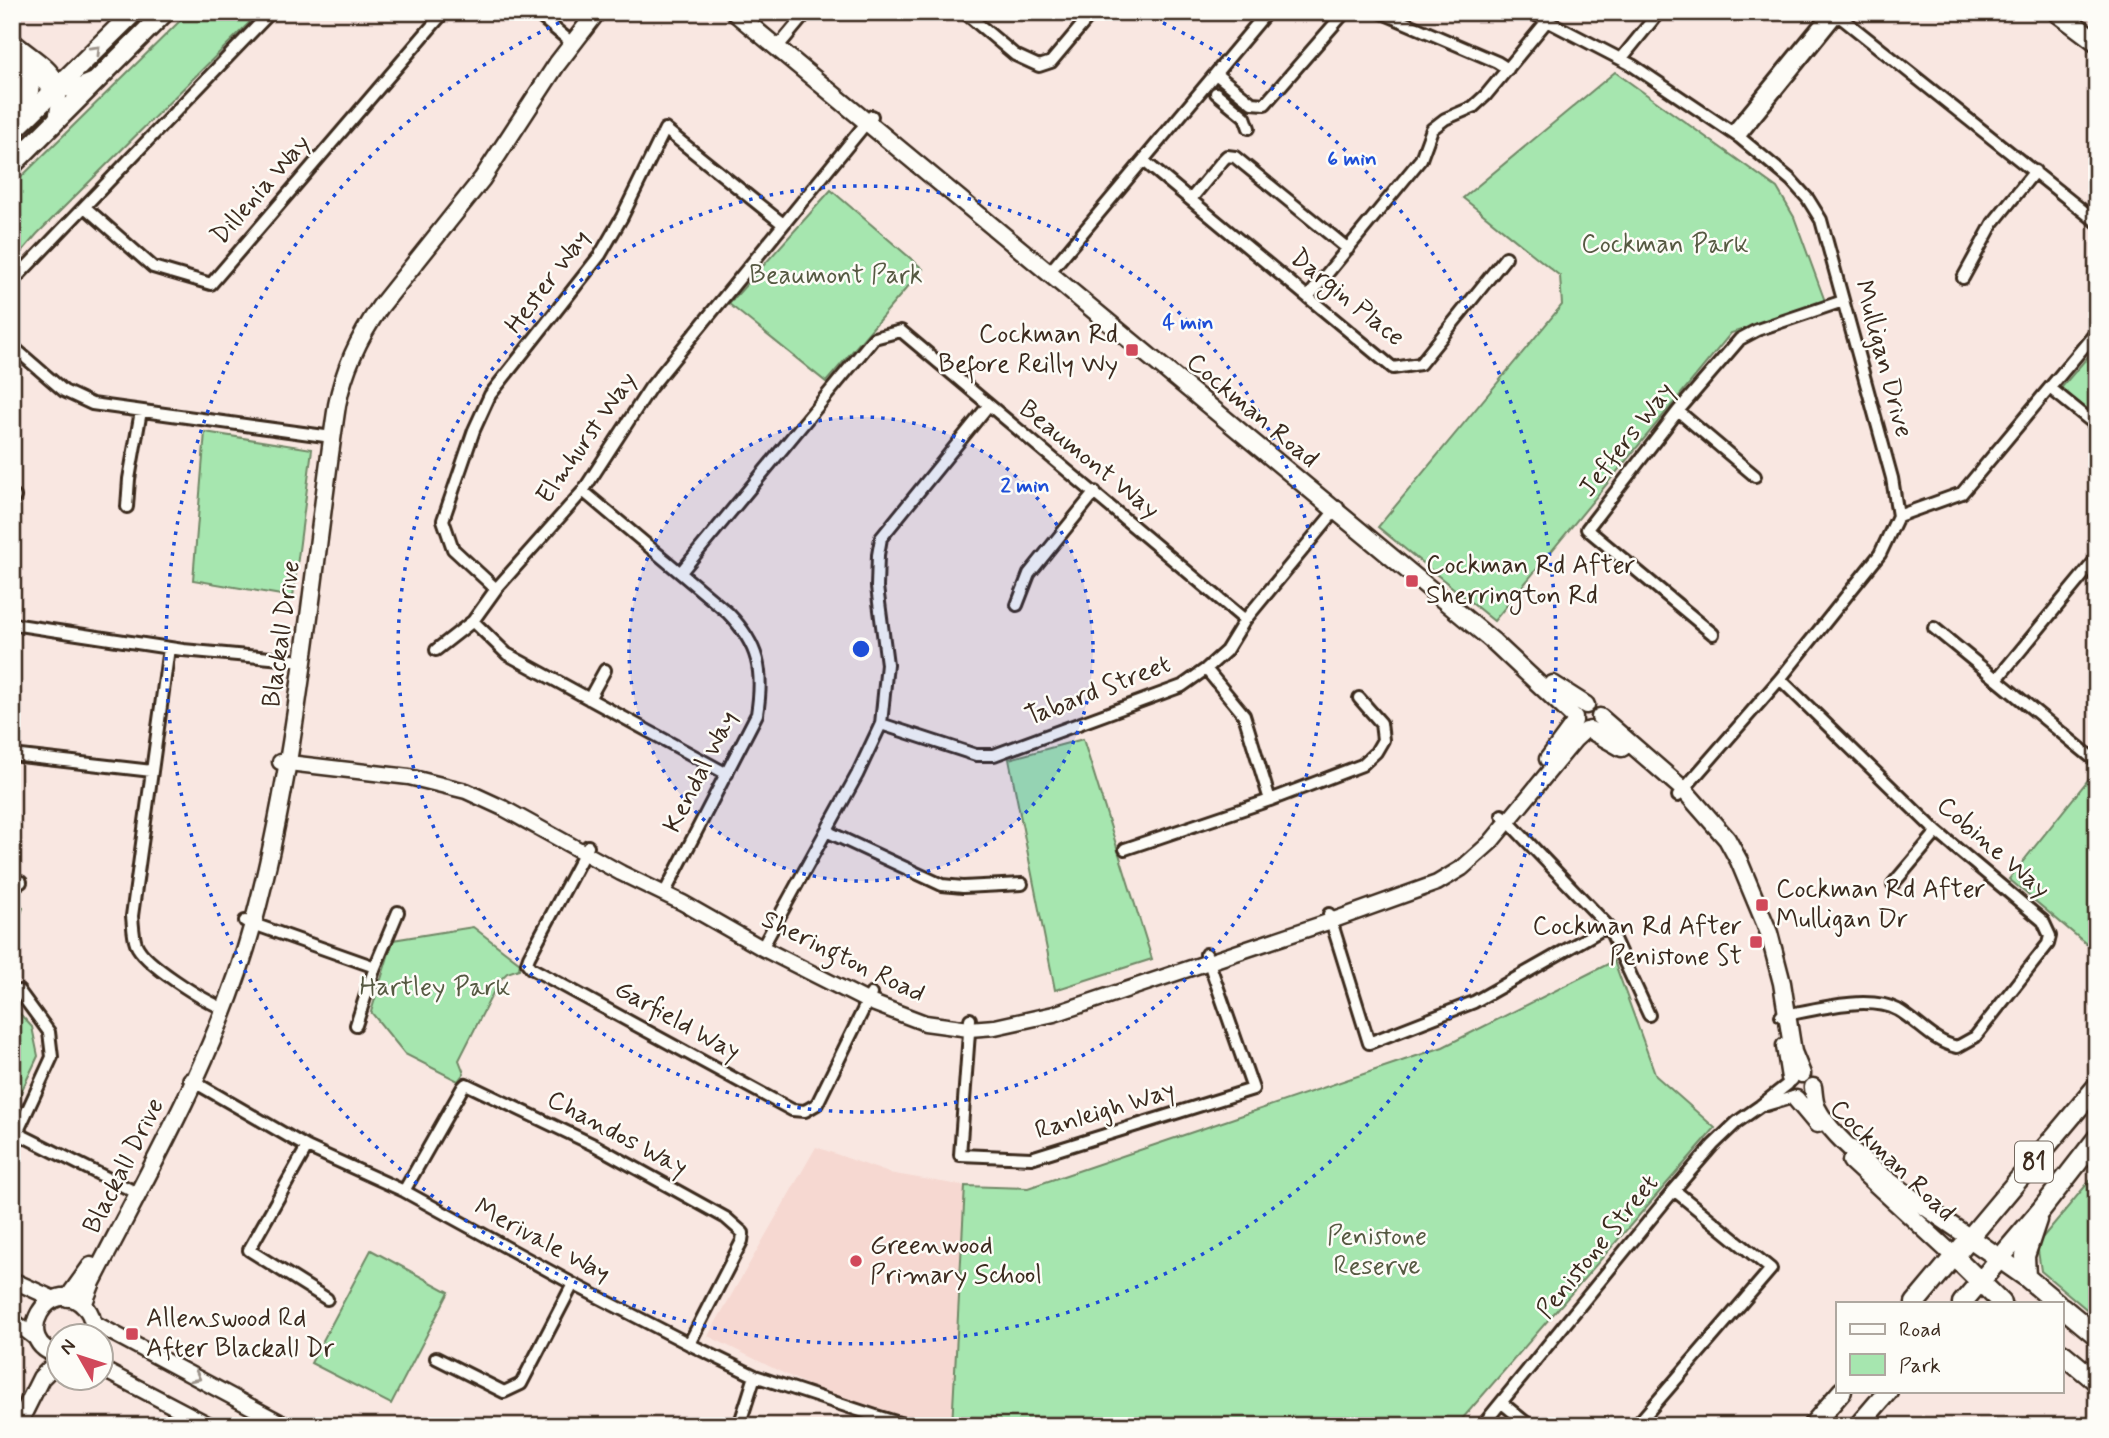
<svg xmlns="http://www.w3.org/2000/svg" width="2109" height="1438" font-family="Mynerve,sans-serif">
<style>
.built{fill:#f6d8d1}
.green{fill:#a6e6af;stroke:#708866;stroke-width:2}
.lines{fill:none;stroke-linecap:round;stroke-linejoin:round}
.minor-casing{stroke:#3b2a1e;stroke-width:16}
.tertiary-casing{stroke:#3b2a1e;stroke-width:19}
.secondary-casing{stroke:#3b2a1e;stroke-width:21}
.primary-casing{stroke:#3b2a1e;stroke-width:23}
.trunk-casing{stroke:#3b2a1e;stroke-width:23}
.minor{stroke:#fdfcf7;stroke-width:10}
.tertiary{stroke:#fdfcf7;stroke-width:14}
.secondary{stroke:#fdfcf7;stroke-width:16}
.primary{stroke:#fdfcf7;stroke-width:18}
.trunk{stroke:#fdfcf7;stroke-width:18}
.oneway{stroke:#9c938a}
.ring{fill:none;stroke:#1d4ed8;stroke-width:3.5;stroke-dasharray:3.5 7}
.poi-dot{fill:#d1495b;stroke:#fdfcf7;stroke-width:2.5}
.labels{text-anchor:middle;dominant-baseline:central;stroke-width:5;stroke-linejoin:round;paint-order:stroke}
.shield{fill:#fdfcf7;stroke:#75695f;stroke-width:2}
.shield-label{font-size:24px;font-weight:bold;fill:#3b2a1e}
.street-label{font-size:26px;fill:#3b2a1e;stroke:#fdfcf7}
.park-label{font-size:26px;fill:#565942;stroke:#fdfcf7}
.poi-label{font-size:26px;fill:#3b2a1e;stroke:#fdfcf7;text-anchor:start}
.centre{fill:#1d4ed8;stroke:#fdfcf7;stroke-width:3.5}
.ring-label{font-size:21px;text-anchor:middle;font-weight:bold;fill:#1d4ed8;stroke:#fdfcf7;stroke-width:5;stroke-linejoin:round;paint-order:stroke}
</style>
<rect width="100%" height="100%" fill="#f9e7e1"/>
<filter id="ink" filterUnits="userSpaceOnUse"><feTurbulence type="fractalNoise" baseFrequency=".0143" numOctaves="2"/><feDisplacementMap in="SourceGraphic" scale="14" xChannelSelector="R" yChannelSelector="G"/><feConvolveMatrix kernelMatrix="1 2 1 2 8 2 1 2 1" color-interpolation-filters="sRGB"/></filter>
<g filter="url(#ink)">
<path class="built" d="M816,1147L889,1173L965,1186L952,1426H919L848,1405L708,1336Z"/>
<path class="green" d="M189,12H260L37,234L12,263V186Z
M1615,72L1777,188L1794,217L1826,304L1731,333L1494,621L1378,527L1562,305L1560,276L1463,198Z
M831,190L923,269L826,382L729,304Z
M2097,346V417L2061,388Z
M205,432L312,449L293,597L193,580Z
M1083,739L1152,959L1055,990L1009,759Z
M2092,775L2097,779V953L2009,879Z
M12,891L23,908L12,939Z
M473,927L520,963L519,969L507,973L499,981L459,1060L464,1073L458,1081L405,1054L371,1012L393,940Z
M1614,961L1656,1076L1715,1128L1456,1426H952L965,1186L1028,1188L1443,1047Z
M12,1005L32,1027L38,1056L12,1111Z
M2097,1172V1318L2041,1271L2037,1244Z
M371,1250L449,1292L391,1404L311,1363Z"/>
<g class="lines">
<g class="minor-casing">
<path id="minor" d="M535,12L572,43
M964,12L1015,55L1039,66L1051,62L1093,12
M1380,12L1497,62L1508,69
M1530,12L1632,65L1739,137L1791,180L1808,199L1821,220L1892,478L1898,516L1880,554L1780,679L1678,796
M1834,12L2097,222
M777,48L807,12
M1621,59L1659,12
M1217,75L1252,103L1265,104L1345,12
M1216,93L1245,117L1249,128
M1732,132L1830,12
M1739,137L1840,12
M1144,161L1393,368L1420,364L1506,257
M1191,199L1223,160L1227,156L1235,157L1348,249
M86,208L153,267L211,284L444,12
M1048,274L1267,12
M1963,278L1993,223L2035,171
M12,282L271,12
M1308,297L1421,159L1432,129L1445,119L1473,107L1486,95L1547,21
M12,346L64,391L92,404L332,437
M2050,388L2097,426
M1678,411L1755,476
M583,491L728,613C759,645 764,671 757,714L664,894
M12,501L15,497
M127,507L129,479L141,411
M1898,516L1962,493L2097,331
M681,572L874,338L901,331L1245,620
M496,589L453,549L443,520L474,430L490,395L600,255L622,217L665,129L783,224
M1017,605L1029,574L1095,492
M12,624L183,650L303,661
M1934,628L2097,762
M1713,634L1587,529L1678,411L1740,339L1757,330L1843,301
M169,648L132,916C133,925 133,936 136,944C144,964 204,1001 225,1009
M436,650L473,621
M1780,679L1937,832L2043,921L2050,936L2048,944L1975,1037L1957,1047C1933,1042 1919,1022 1898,1010C1868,994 1813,1010 1781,1016
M1997,679L2097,558
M589,699L605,670
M881,724L976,755H994L1182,686L1206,669L1226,651L1245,620L1338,507
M12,755L152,771
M727,774L507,654L473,621L496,589L583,491L650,388L872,116
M1270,800L1362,765L1376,752L1383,740L1381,723L1359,698
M1502,815L1608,926L1649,1015
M826,831L942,885L963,887L1022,884
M588,846L529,957L527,963L531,968L792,1110L805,1111L817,1104L871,994
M1125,849L1270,800L1244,715L1206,669
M12,880L21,882
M1893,884L1937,832
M1329,914L1369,1043L1474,1002L1608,926
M245,921L375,967
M762,948L857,775L881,724L887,664L877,587L878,555L881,538L988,406
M970,1019L960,1155L1031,1158L1253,1089L1206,954
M356,1025L375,967L398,912
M189,1079L307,1147L404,1191L573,1284L689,1344L755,1376L876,1416L873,1426
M1766,1105L1793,1097
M13,1131L139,1194
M17,1133L52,1057L49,1032L19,991
M307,1147L249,1250L327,1299
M404,1191L463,1087L466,1084L596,1146L726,1218L743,1233L742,1241L689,1344
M436,1358L504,1392L521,1384L573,1284
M1502,1403L1530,1426
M876,1416L909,1426
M739,1426L755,1376
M1482,1426L1674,1190L1713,1145L1737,1122L1760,1106L1788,1084
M1636,1426L1771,1269L1674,1190"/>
</g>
<g class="tertiary-casing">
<path id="tertiary" d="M12,40C46,69 69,72 55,122
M12,55L44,83L70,90L92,81
M1547,759L1575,721
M280,762L409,777L466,791L503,808L621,873L683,903L762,948L867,1001L925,1023L969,1029L995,1027L1054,1014L1331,921L1437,883L1462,868L1490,843L1575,740L1586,730
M12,1280L54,1299
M12,1320L37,1339
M92,1322L287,1426
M102,1369L211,1426"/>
</g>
<g class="secondary-casing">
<path id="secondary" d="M734,12L1494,642L1574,717
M1553,684L1586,705
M1600,717L1684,790L1727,839L1739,861L1769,933L1782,983L1793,1052L1802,1074
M1590,730L1622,748
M1785,1046L1790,1078
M1813,1087C1814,1094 1814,1102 1817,1108C1839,1152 1929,1209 1970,1238
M1796,1099L1817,1124
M1851,1161L1955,1257
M68,1298L91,1266
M83,1305L92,1282C152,1165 218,1052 253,924C299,755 311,578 337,405C344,369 359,337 380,307L482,179L557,64L597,12
M60,1355C7,1343 50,1272 84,1306C93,1314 94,1326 91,1336
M17,1426L41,1378L60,1359"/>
</g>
<g class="primary-casing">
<path id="primary" d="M14,121C27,101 32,94 29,70
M12,132L134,12
M12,165L165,12
M1970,1238L2026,1277L2057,1303
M1955,1257L2002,1303
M2026,1277L2025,1256L2037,1220
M1915,1303L2097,1086
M1962,1303L2041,1210L2097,1138
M2062,1307L2097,1336
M2062,1353L2097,1382
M1812,1426L1842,1391
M1858,1426L1888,1391"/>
</g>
<g class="trunk-casing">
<path id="trunk" d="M2057,12L2097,42"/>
</g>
<use href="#minor" class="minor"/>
<use href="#tertiary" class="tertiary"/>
<use href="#secondary" class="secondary"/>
<use href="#primary" class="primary"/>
<use href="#trunk" class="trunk"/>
</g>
<defs><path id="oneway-chevron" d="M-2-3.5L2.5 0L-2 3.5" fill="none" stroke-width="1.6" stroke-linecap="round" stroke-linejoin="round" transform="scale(1.75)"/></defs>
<g class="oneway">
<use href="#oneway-chevron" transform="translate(96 50) rotate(-45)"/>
<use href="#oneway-chevron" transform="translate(196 1377) rotate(28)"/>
</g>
</g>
<circle cx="861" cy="649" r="232" fill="#1d4ed8" fill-opacity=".12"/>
<g class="ring">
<circle cx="861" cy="649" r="232"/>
<circle cx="861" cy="649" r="463"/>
<path d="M1144 14A695 695 0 1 1 578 14"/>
</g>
<g class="poi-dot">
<rect x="1125" y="343" width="14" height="14" rx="3.5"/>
<rect x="1405" y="574" width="14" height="14" rx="3.5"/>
<rect x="1755" y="898" width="14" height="14" rx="3.5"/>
<rect x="1749" y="935" width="14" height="14" rx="3.5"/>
<circle cx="856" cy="1261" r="7"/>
<rect x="125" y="1327" width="14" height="14" rx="3.5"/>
</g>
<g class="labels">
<rect class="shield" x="2015" y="1141.5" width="38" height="41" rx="5"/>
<g class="shield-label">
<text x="2034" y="1162">81</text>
</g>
<g class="street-label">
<text transform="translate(261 190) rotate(-49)">Dillenia Way</text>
<text transform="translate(548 282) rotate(-53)">Hester Way</text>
<text transform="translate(1347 298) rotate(39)">Dargin Place</text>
<text transform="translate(1883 359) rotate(75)">Mulligan Drive</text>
<text transform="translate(1252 411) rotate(40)">Cockman Road</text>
<text transform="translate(587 438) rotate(-55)">Elmhurst Way</text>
<text transform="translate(1627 440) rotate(-52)">Jeffers Way</text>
<text transform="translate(1089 460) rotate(39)">Beaumont Way</text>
<text transform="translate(282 634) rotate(-82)">Blackall Drive</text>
<text transform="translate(1098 691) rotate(-21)">Tabard Street</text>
<text transform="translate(701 772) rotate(-63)">Kendal Way</text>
<text transform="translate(1993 848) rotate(41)">Cobine Way</text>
<text transform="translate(843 957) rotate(26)">Sherington Road</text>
<text transform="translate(677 1021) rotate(29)">Garfield Way</text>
<text transform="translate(1105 1111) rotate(-17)">Ranleigh Way</text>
<text transform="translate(617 1134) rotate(28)">Chandos Way</text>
<text transform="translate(1892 1161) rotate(44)">Cockman Road</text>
<text transform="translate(124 1166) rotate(-63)">Blackall Drive</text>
<text transform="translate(542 1241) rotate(28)">Merivale Way</text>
<text transform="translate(1598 1247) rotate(-51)">Penistone Street</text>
</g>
<g class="park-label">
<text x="1665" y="245">Cockman Park</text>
<text x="836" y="276">Beaumont Park</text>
<text x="435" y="988">Hartley Park</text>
<text x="1377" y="1237">Penistone<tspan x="1377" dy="30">Reserve</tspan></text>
</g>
<g class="poi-label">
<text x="1118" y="335" text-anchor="end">Cockman Rd<tspan x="1118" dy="30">Before Reilly Wy</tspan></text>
<text x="1426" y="566">Cockman Rd After<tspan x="1426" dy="30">Sherrington Rd</tspan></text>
<text x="1776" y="890">Cockman Rd After<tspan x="1776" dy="30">Mulligan Dr</tspan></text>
<text x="1742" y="927" text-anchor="end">Cockman Rd After<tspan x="1742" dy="30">Penistone St</tspan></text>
<text x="870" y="1246">Greenwood<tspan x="870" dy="30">Primary School</tspan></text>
<text x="146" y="1319">Allenswood Rd<tspan x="146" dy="30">After Blackall Dr</tspan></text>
</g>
</g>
<circle cx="861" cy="649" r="10" class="centre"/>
<g class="ring-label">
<text x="1352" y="165">6 min</text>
<text x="1188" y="329">4 min</text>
<text x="1025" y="492">2 min</text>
</g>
<rect width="2109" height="1438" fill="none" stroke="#fdfcf7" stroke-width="42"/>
<rect x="21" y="21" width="2067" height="1396" fill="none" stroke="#3b2a1e" stroke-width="2.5" filter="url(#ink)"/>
<rect x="1836" y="1302" width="228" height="91" fill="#fdfcf7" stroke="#afa8a0" stroke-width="2"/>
<rect x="1850" y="1324" width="35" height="10" fill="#fdfcf7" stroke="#afa8a0" stroke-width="2"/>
<text x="1899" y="1336" font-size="21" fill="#3b2a1e">Road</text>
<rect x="1850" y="1354" width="35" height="21" fill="#a6e6af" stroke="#afa8a0" stroke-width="2"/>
<text x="1899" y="1372" font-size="21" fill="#3b2a1e">Park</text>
<g transform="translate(80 1357) rotate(309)"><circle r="33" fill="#fdfcf7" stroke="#afa8a0" stroke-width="2"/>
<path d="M0-5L12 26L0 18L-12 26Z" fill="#d1495b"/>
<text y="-10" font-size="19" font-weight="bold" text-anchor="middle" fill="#3b2a1e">N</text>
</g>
</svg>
